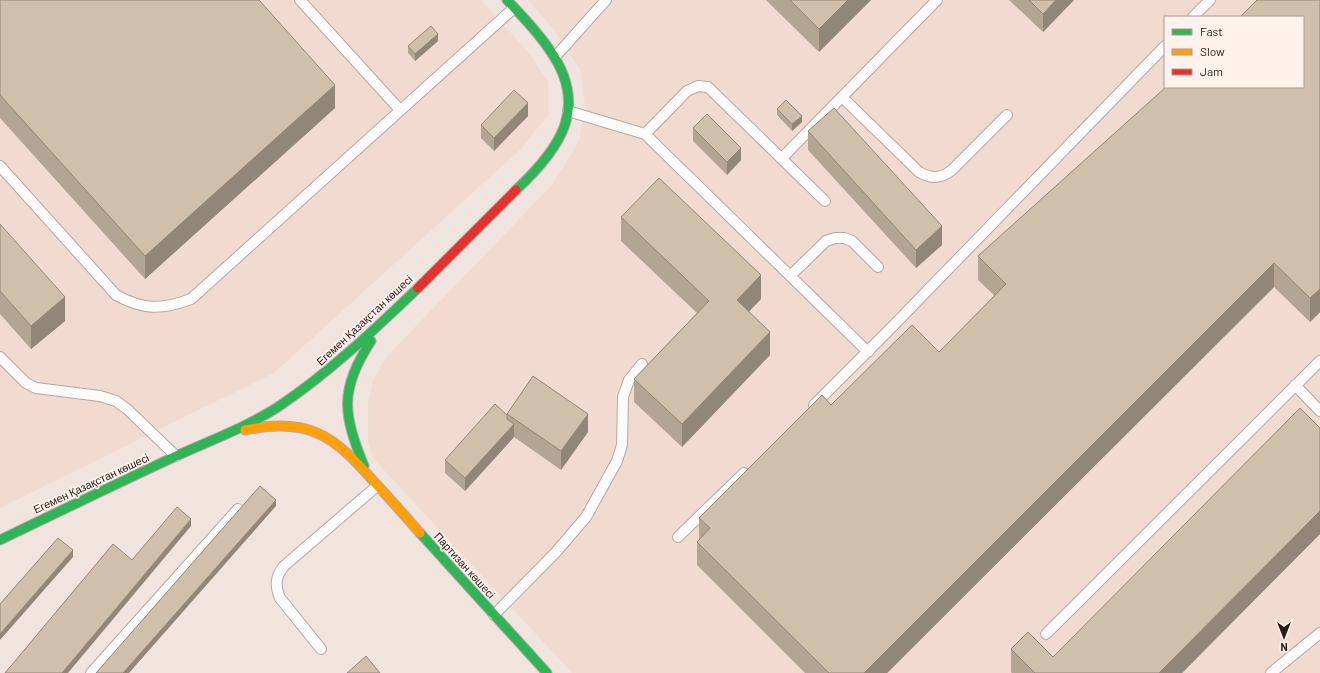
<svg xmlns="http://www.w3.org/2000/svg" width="1320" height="673" font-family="Barlow,sans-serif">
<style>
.built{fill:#f1dbd1;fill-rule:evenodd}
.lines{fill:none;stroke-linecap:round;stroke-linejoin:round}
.lane-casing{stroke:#b3a9a5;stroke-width:12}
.fast-casing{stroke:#b3a9a5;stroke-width:11}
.slow-casing{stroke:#b3a9a5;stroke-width:11}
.jam-casing{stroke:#b3a9a5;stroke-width:11}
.lane{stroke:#fdfbfa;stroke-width:10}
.fast{stroke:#30b455;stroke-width:9}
.slow{stroke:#ff9f0a;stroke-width:9}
.jam{stroke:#e5322d;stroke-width:9}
.wall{fill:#b3a493}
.shaded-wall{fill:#928678}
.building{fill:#d0bfab;stroke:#928678}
.labels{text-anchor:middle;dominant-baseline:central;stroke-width:3.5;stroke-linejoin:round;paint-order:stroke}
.street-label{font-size:11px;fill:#251d1a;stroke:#fff1eb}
</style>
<rect width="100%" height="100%" fill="#f1e4df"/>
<path class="built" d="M0,0H481L530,54L548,82L549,114L521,149L274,373L0,508Z
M528,0H1320V673H572L372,457L368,439V402L373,380L387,356L552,185L579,141L585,106L581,71L554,30ZM1165,17H1303V87H1165Z"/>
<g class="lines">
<g class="lane-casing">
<path id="lane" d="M300,0L400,110
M1193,17L1210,0
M555,57L606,0
M842,97L919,172C932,179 940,179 952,170L1007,115
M568,111L645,134L868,352
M645,134L687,91L698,86L708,87L825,201
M782,158L937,0
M0,166L116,295C143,310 162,310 191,299L514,8
M790,276L826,241L835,238H844L852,241L878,267
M0,357L26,383L36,388L100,396L116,401L127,409L176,456
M1295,385L1320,411
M814,405L890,329L1165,46
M678,537L744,473
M494,615L556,552L586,517L617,461L622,445L623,397L629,380L642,364
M1046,634L1320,361
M321,649L280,598C275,586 275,577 284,566L377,486
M91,673L238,509
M1271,673L1320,633"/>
</g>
<g class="fast-casing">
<path id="fast" d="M507,0C522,16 537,31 549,49C590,106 561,148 516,190
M364,466C343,414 339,390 371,341
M420,533L547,673
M0,540C58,512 116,484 174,457C209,441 245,428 278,407C329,373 374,330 418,288"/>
</g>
<g class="slow-casing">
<path id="slow" d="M245,430C269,425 294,423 317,433C341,443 360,466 377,485C392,501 406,517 420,533"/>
</g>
<g class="jam-casing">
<path id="jam" d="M418,288L516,190"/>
</g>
<use href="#lane" class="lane"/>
<use href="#fast" class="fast"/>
<use href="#slow" class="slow"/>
<use href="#jam" class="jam"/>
</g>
<path class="wall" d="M0,0L335,108L145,279L0,118Z
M766,0H871L819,52Z
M1009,0H1074L1043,32Z
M1320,0V312L1310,322L1274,287L887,673H805L697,565V542L699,539V518L831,405L939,352L995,296L978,280V256Z
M438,41L415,61L408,53V46Z
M777,109L802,122L792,131L777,115Z
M528,116L494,151L481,138V125Z
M693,128L741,160L727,175L693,141Z
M808,131L942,245L916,268L808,150Z
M621,217L761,299L749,311L770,355L682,447L634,402V379L697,313L621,241Z
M0,224L65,321L31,349L0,314Z
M507,414L588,432L561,470L514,437L465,491L445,473V460L507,415Z
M1320,428V534L1182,673H1012L1011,672V649L1053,657Z"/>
<path class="shaded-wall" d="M848,0H871L819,52V29Z
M1056,0H1074L1043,32V14Z
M438,34V41L415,61V54Z
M335,85V108L145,279V256Z
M528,103V116L494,151V138Z
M802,116V122L792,131V124Z
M741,148V160L727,175V162Z
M942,226V245L916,268V250Z
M1274,263V287L887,673H864Z
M761,275V299L737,324V300Z
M1320,289V312L1310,322V298Z
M65,297V321L31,349V326Z
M770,332V355L682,447V424Z
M588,414V432L561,470V451Z
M514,424V437L465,491V478Z
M276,500V506L129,673H123Z
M1320,511V534L1182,673H1159Z
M191,519V526L68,673H62Z
M73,550V557L0,640V634Z"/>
<path class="building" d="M0,0H259L335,85L145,256L0,95Z
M790,0H848L819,29Z
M1029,0H1056L1043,14Z
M1257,0H1320V289L1310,298L1274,263L864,673H829L697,542L710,528L699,518L822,395L831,405L912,325L939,352L1006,284L978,256L1166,87H1303V17H1240Z
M431,26L438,34L415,54L408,46Z
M514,90L528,103L494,138L481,125Z
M786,100L802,116L792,124L777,109Z
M834,108L942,226L916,250L808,131Z
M707,114L741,148L727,162L693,128Z
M659,178L761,275L737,300L770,332L682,424L634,379L709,301L621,217Z
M0,224L65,297L31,326L0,291Z
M533,376L588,414L561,451L507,414Z
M495,404L507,415V419L514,424L465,478L445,460Z
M1300,408L1320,428V511L1159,673H1035L1011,649L1028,632L1053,657Z
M260,486L276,500L123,673H96Z
M177,507L191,519L62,673H5L113,544L132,560Z
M58,538L73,550L0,634V604Z
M366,656L380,673H347Z"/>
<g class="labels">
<g class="street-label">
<text transform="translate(364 320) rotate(-43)">Егемен Қазақстан көшесі</text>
<text transform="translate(91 483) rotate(-25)">Егемен Қазақстан көшесі</text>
<text transform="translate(465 565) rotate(48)">Партизан көшесі</text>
</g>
</g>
<rect x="1164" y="16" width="140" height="72" fill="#fff1eb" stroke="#a89c97"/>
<rect x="1172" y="29" width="20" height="6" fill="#30b455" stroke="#a89c97"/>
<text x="1200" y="36" font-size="12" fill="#251d1a">Fast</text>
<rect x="1172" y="49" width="20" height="6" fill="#ff9f0a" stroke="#a89c97"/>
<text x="1200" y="56" font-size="12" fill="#251d1a">Slow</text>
<rect x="1172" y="69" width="20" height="6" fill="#e5322d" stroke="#a89c97"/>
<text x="1200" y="76" font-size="12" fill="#251d1a">Jam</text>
<g transform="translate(1284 637) rotate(180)" stroke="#fff1eb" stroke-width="3" paint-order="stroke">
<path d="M0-3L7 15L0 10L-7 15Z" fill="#251d1a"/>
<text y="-6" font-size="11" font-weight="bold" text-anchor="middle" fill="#251d1a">N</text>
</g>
</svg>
